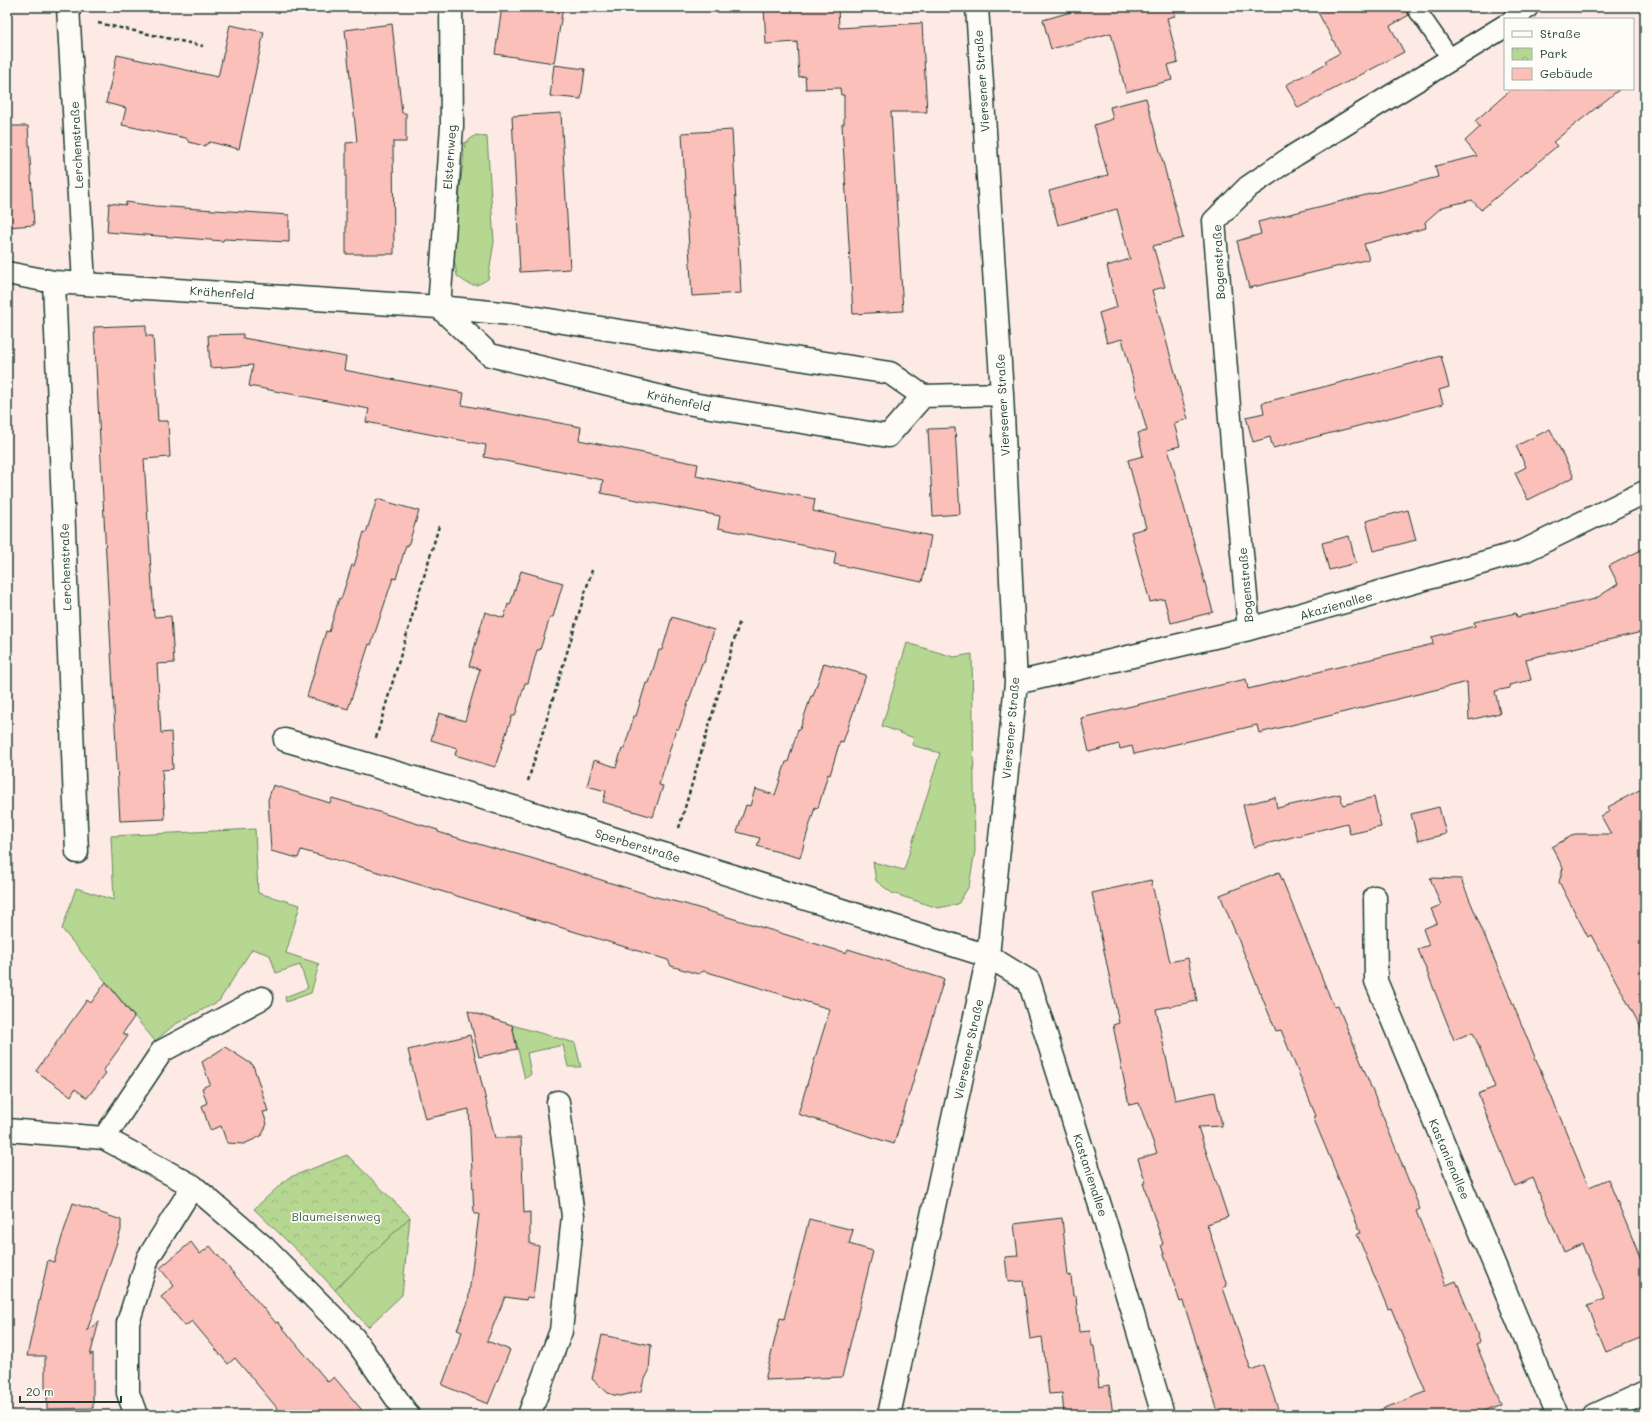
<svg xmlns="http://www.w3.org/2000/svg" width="1652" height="1422" font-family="Mali,sans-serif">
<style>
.grass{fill:#b5d791;stroke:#6a8a62}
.park{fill:url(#park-crowns);stroke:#6a8a62}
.building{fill:#fcc0bb;stroke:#1f3d34}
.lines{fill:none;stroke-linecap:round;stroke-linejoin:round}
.service-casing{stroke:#1f3d34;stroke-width:20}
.minor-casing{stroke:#1f3d34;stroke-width:25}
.path{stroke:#1f3d34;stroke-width:2.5;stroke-dasharray:4 3;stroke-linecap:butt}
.service{stroke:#fdfcf7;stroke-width:17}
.minor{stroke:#fdfcf7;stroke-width:22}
.labels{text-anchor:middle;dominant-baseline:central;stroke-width:3.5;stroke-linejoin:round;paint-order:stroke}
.street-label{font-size:12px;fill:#1f3d34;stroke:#fdfcf7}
.park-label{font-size:12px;fill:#3d5c47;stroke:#fdfcf7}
</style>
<defs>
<pattern id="park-crowns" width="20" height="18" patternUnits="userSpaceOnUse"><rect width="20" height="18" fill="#b5d791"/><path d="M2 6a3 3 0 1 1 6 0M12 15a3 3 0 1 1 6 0" fill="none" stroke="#9bb97e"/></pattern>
</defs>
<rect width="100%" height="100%" fill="#fdeae5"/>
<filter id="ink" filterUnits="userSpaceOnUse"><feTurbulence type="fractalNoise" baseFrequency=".025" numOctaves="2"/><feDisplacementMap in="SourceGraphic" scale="8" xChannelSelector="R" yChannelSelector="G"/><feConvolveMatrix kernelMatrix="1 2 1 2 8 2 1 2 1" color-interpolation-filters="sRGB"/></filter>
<g filter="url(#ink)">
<path class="grass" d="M476,135L487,137L494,242L488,279C473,289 471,286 457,276L453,253L465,143Z
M907,643L954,657L972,654L975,851L969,886L958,904L938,908L892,893L876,881L873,862L904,870L940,753L912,745L914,738L882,726Z
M255,829L258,893L300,905L286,953L319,964L311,993L286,1002L285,997L308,988L300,965L276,973L270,955L252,949L219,1001L174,1025L155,1041L62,929L76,888L114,900L111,836Z
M512,1025L575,1043L581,1067H568L563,1045L527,1053L531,1074L525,1079Z
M410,1217L402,1295L368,1327L335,1290Z"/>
<path class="park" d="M347,1155L410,1217L335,1290L313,1266L254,1209L288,1178Z"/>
<path class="building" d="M502,7H563L554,63L495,54Z
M764,7H838L839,28L922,23L927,112H891L903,311L853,314L842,124H844V95H841L840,88L806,89L805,76L799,77L797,42L766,44Z
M1088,7H1174L1175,16L1167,18L1178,62L1168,65L1172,80L1126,92L1111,33L1051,49L1043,20Z
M1315,7H1405L1409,15L1390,26L1404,52L1298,108L1286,85L1327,63L1325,61L1340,53Z
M392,24L402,113H406V142H393L394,254H346V143L357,142L345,30Z
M230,25L264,32L239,149L210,142L204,146L189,142L186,138L122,125L126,108L106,103L117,55L218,77Z
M554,65L585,69L581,99L550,96Z
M1512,89H1620L1553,142L1557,146L1481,210L1472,200L1442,207L1425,222L1426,228L1364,244L1369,259L1249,288L1237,241L1261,234L1258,222L1438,177L1435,166L1477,156L1465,141L1480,127L1475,121Z
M1146,98L1183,238L1153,246L1165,287L1152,290L1188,419L1174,423L1180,446L1168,449L1213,612L1171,623L1164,599L1150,602L1131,532L1146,528L1128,460L1143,456L1138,433L1147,431L1122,339L1107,343L1099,313L1117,307L1107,266L1130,259L1117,209L1058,225L1049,191L1108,175L1094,125L1113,119L1110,107Z
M561,113L570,269L520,272L512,116Z
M7,126H28L34,225L7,227Z
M732,130L741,293L692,296L682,133Z
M126,202L155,206L289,215V242L224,239L223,241L107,232L109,203L126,205Z
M146,325V336H153L158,421H168L170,457L144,459L154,617L171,616L174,663L157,664L161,733L171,732L173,769L162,770L165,819L120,821L94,327Z
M243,334V338L346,357L344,370L464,393L462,405L581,427L579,440L698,464L696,476L815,499L813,511L931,536L922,582L834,564L836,552L718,528L720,516L601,493L603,480L484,457L486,445L366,422L369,409L249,386L253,365L210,368L208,335Z
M1441,356L1449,387L1439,390L1443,404L1273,448L1270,437L1253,442L1246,417L1264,413L1262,403Z
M955,428L960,514L933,516L928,429Z
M1550,429L1574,477L1528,500L1515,473L1526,467L1516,446Z
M377,499L419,511L408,546L406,545L396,579L393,578L371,645L369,644L348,709L307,697L326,631L329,632L339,598L341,599L352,565L354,566L364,532L366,533Z
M1408,510L1416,540L1374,551L1366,521Z
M1349,536L1356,563L1329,570L1322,543Z
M1645,548V639L1642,632L1526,659L1531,680L1509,685L1510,688L1495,691L1500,713L1469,720L1467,682L1259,733L1257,725L1134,754L1132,746L1120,749L1119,744L1089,752L1081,718L1246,679L1248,689L1433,644L1432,637L1475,626L1474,622L1516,613L1517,617L1595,599L1618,584L1609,566Z
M521,571L563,583L553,617H550L540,650H537L528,683H525L515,716H512L495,767L455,755L457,748L431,740L439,713L465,721L480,669L469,666L485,612L504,618L508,604L510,605Z
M672,617L714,630L704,663H702L679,729H676L659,785L663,786L653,817L603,802L606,791L587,786L594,760L616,767L622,749H624L634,716H636L646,683H649L659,650H662Z
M824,663L866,675L843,742L840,741L830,775L828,774L818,808L815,807L800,858L757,846L760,838L737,832L746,805L750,806L755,789L775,795L786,762H788L798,729H800L811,696H813Z
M273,785L330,803L332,798L346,802L438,830V832L502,851V850L531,858L656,897L685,904L846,953L848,949L944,979L894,1144L798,1114L830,1009L704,971L698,974L671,966L668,960L358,866L301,850L298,858L271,851L268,800Z
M1645,787V1035L1591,935L1588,937L1559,882L1563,868L1552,847L1575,834H1611L1601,816L1610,811L1608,807Z
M1340,794L1343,805L1374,797L1381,827L1350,834L1347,823L1254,847L1243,805L1275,797L1277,808Z
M1439,807L1446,834L1418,841L1411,814Z
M1279,872L1334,1007L1338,1006L1363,1067L1420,1209L1416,1211L1446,1285L1456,1281L1474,1325L1480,1342L1476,1344L1501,1404L1475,1415H1372V1413L1426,1392L1391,1308L1388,1309L1357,1234L1361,1233L1313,1117L1316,1116L1281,1030L1276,1031L1220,895Z
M1430,878L1461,879L1589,1187L1608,1179L1645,1269V1336L1606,1352L1587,1306L1605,1299L1582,1244L1564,1252L1533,1178L1515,1186L1478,1094L1495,1087L1484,1059L1473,1032L1454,1040L1418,949L1429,945L1423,929L1437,923L1431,909L1441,905Z
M1151,880L1170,962L1188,958L1197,1001L1156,1009L1175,1100L1215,1092L1222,1126L1198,1127L1228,1217L1207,1224L1227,1286L1223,1288L1251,1370L1263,1365L1280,1415H1219L1183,1301L1180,1302L1161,1245L1163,1244L1143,1183H1146L1138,1159L1157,1153L1139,1103L1129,1105L1113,1025L1119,1023L1092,893Z
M106,982L134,1017L123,1033L128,1036L103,1071L106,1073L87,1098L75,1089L71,1096L36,1071L87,1000L91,1003Z
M468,1011L512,1025L517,1049L479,1057Z
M470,1035L495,1138H521L524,1213L530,1212V1244L539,1246L533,1298L527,1297L526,1300L505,1297L487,1341L510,1350L488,1404L442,1385L462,1332L457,1330L468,1302L479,1214H474L469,1109L425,1119L408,1050Z
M225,1047L253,1065L268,1111L263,1112L267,1124L261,1136L244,1144L227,1143L221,1126L210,1130L202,1106L207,1103L202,1088L210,1084L202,1062Z
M73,1203L121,1220V1230L87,1331L99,1321L90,1356L93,1353V1408L47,1409V1391L45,1388V1356H27L48,1260L54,1262Z
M1062,1218L1068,1276L1071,1275L1073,1296H1076L1079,1332L1090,1331L1092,1346H1094L1099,1387L1109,1385L1113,1415H1064L1062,1393L1049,1394L1042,1337L1030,1339L1023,1281L1008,1282L1005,1257L1018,1256L1014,1224Z
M809,1219L853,1230L849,1244L873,1251L842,1377L765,1380L780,1318L784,1319Z
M191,1242L200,1254L210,1246L276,1323L278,1322L328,1382L334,1377L366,1415H283L235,1358L228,1364L192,1321L185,1326L161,1297L174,1286L160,1268Z
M602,1335L651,1345L649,1371L643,1383L641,1391L621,1396L614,1395L608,1393L592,1379Z"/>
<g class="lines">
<g class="service-casing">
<path id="service" d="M1415,7L1451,59"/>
</g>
<g class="minor-casing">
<path id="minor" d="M68,7L84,283
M451,7L452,126L439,307L490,355L686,403L888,436L923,396
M1514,19L1527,7
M7,273L54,282L439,307L511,314L890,373L923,396L1002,394
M54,282L77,852
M1249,629L1233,456L1214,221L1248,187L1295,155L1505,26
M1016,683L1249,629L1524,551L1645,492
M285,740L520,809L988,956L1029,981L1105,1221L1163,1415
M1375,897L1376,981L1557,1415
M7,1130L104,1138L193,1186L264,1247L354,1338L408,1415
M104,1138L162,1051L262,998
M136,1415L128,1393V1323L148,1258L193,1186
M529,1415L561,1331L573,1216L558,1102
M889,1415L988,956L1016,683L1002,394L977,7
M1595,1415L1645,1392"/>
</g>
<path class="path" d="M98,23L203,46
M376,738L439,526
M528,781L592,570
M679,828L740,620"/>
<use href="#service" class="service"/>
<use href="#minor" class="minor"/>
</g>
</g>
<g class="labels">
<g class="street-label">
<text transform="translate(981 81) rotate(-94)">Viersener Straße</text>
<text transform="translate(76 145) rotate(-93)">Lerchenstraße</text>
<text transform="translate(449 157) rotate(-86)">Elsternweg</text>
<text transform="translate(1218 262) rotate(-93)">Bogenstraße</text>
<text transform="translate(222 292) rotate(4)">Krähenfeld</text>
<text transform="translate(679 400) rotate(12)">Krähenfeld</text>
<text transform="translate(1002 405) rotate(-93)">Viersener Straße</text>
<text transform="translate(65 567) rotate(-92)">Lerchenstraße</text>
<text transform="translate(1245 585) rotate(-95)">Bogenstraße</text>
<text transform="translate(1336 605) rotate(-16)">Akazienallee</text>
<text transform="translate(1010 728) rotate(-85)">Viersener Straße</text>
<text transform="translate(638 845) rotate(17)">Sperberstraße</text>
<text transform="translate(968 1049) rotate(-78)">Viersener Straße</text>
<text transform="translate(1450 1159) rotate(67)">Kastanienallee</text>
<text transform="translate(1091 1175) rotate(72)">Kastanienallee</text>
</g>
<g class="park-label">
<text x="336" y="1216">Blaumeisenweg</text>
</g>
</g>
<rect width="1652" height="1422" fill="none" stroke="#fdfcf7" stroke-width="24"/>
<rect x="12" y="12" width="1628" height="1398" fill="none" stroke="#1f3d34" stroke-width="1.5" filter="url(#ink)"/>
<rect x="1504" y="18" width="130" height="72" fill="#fdfcf7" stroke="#a4b0a9"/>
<rect x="1512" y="31" width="20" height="6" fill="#fdfcf7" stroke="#a4b0a9"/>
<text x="1540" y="38" font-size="12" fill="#1f3d34">Straße</text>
<rect x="1512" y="48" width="20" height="12" fill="url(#park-crowns)" stroke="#a4b0a9"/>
<text x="1540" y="58" font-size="12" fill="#1f3d34">Park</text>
<rect x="1512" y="68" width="20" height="12" fill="#fcc0bb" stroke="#a4b0a9"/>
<text x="1540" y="78" font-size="12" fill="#1f3d34">Gebäude</text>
<path d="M20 1396v6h101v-6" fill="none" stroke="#1f3d34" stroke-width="2"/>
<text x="26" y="1396" font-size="12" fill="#1f3d34" stroke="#fdfcf7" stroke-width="3" paint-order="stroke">20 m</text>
</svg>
